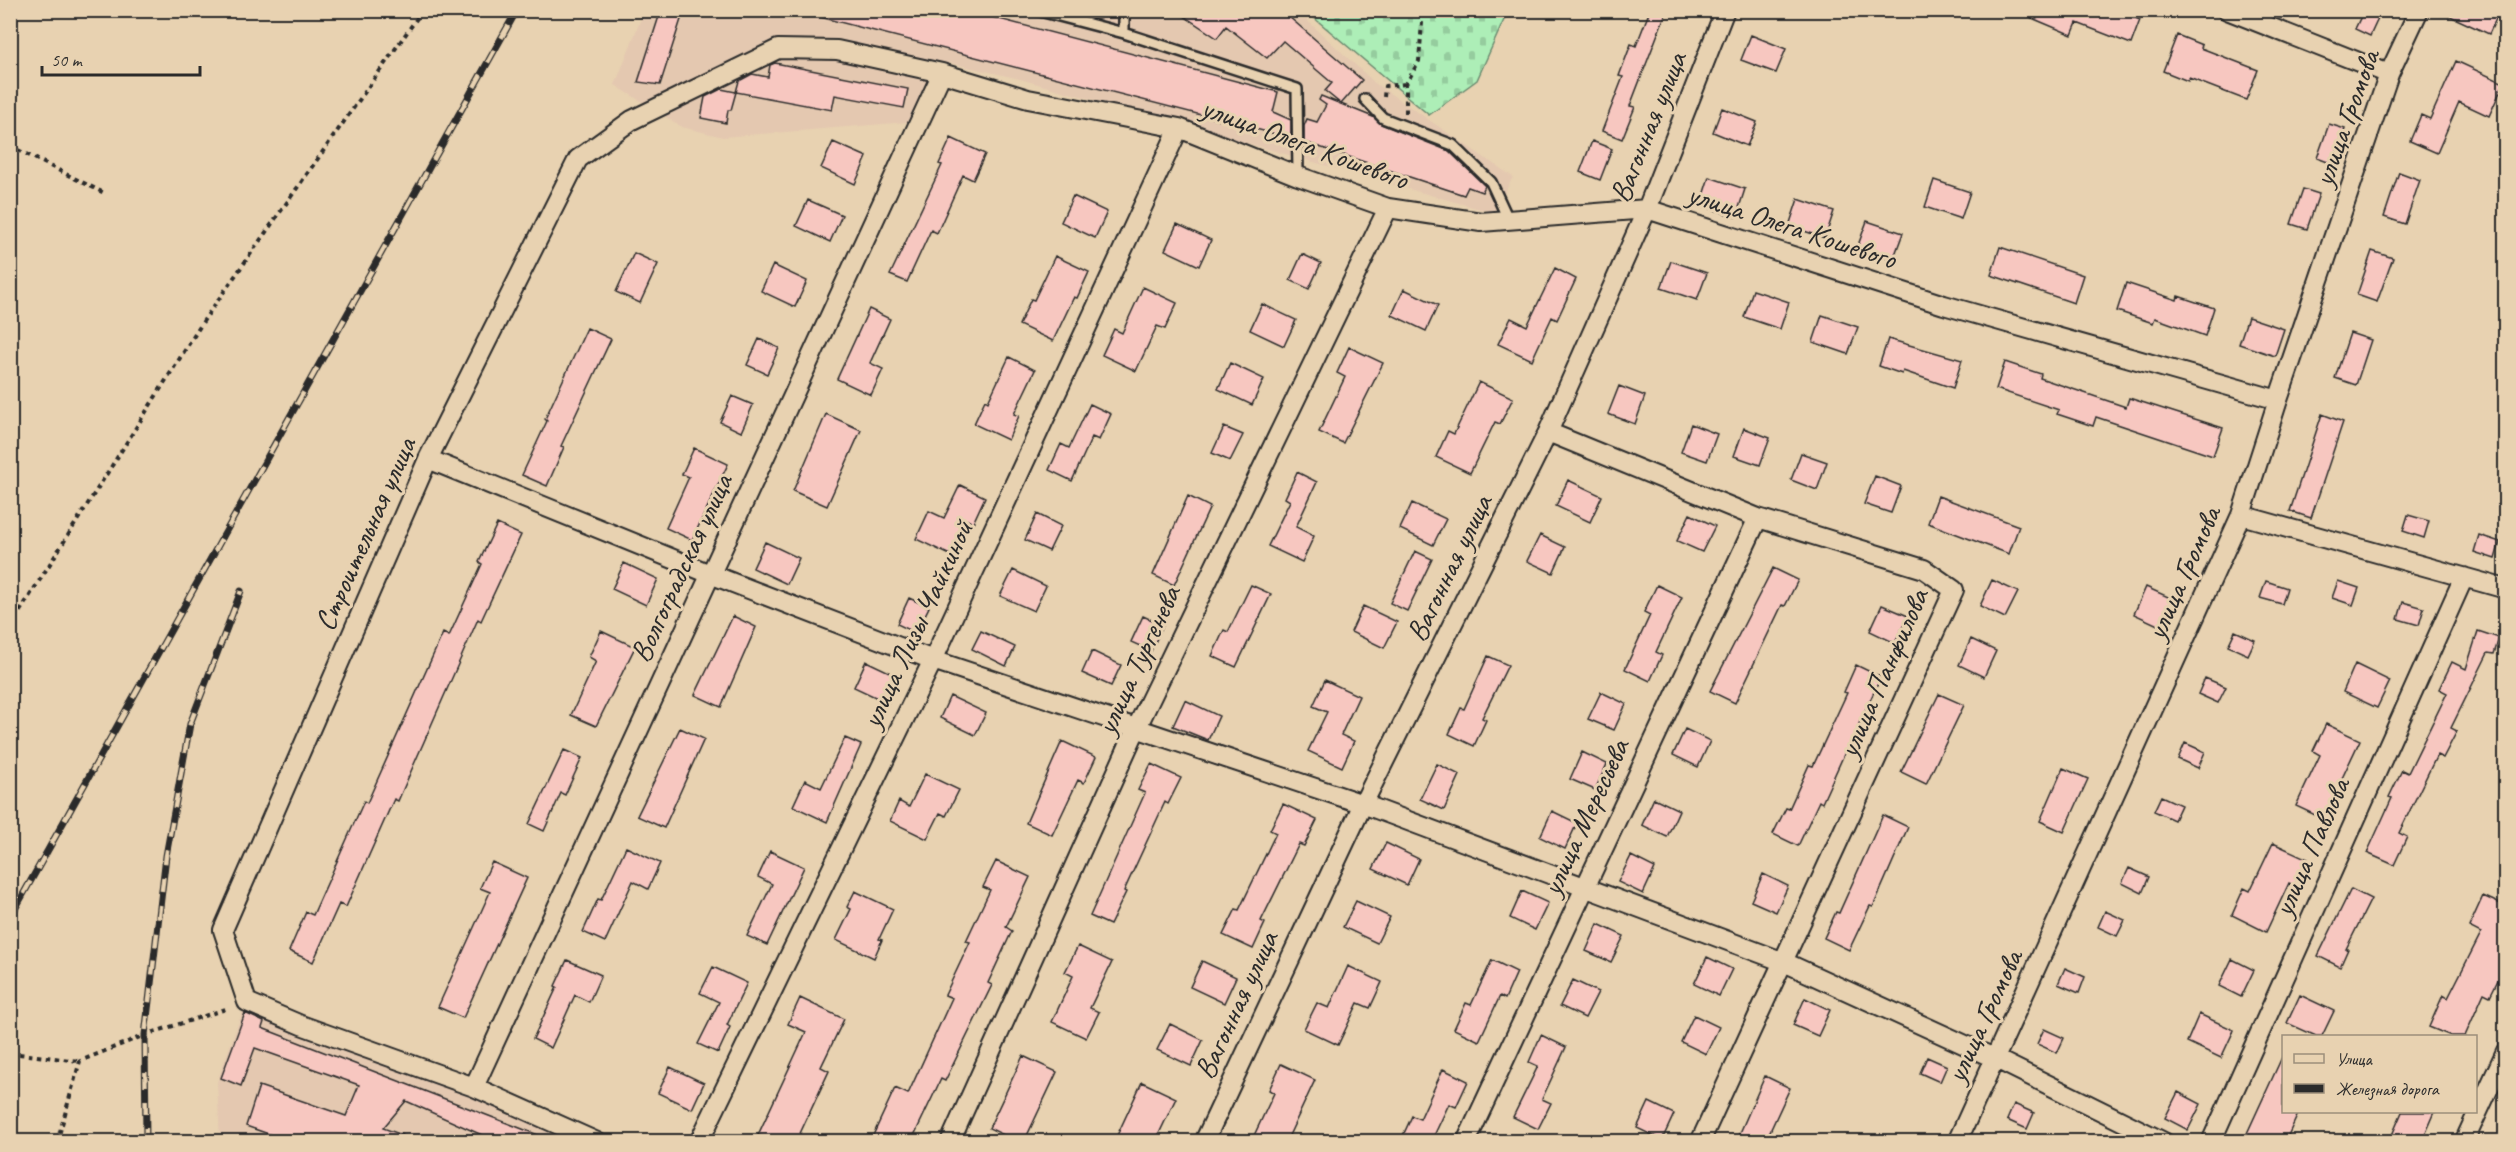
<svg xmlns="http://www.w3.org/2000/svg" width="2516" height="1152" font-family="Caveat,sans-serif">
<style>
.built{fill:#e4c8b0}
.cemetery{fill:url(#cemetery-stones);stroke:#6c8c71;stroke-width:1.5}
.building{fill:#f7c7c0;stroke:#2b2b2b;stroke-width:1.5}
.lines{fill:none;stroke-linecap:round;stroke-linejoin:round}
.lane-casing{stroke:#2b2b2b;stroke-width:14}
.street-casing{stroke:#2b2b2b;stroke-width:22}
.path{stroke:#2b2b2b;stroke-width:4;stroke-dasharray:4.5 4.5;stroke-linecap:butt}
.lane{stroke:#e8d2b1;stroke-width:9}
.street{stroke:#e8d2b1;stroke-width:18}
.rail-casing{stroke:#2b2b2b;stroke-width:7}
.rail{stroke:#e8d2b1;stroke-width:4.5;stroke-dasharray:14;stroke-linecap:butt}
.labels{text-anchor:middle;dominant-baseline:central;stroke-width:6;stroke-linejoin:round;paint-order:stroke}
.street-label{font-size:30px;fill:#2b2b2b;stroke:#e8d2b1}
</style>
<defs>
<pattern id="cemetery-stones" width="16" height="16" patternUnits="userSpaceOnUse" patternTransform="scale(1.5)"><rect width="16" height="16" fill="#adeeb7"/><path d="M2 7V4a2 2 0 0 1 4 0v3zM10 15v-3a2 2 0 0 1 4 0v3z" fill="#95cc9e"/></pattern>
</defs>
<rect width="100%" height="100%" fill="#e8d2b1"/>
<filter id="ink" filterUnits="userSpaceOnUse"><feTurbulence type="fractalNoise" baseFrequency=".0167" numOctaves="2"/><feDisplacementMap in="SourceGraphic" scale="12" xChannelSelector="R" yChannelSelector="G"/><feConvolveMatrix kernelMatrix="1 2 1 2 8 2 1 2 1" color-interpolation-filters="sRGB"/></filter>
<g filter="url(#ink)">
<path class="built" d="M644,11H1297L1376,84L1513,177L1494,213L1020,79L950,63L908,122L723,137L682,127L615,85Z
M243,1010L589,1141H220L217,1082Z"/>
<path class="cemetery" d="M1306,11H1508L1477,80L1429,115Z"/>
<path class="building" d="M661,10H684L660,85L638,82Z
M817,10H965L1278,92L1273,112L1291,120V138L816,16Z
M1175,10H1281L1362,80L1341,104L1325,91L1332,83L1283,41L1267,58L1226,26L1217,38Z
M1650,10H1667L1630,106L1635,107L1622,139L1602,131L1623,77L1619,76L1631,44L1636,46Z
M2013,10H2117L2140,20L2131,44L2077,23L2072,35Z
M2364,10H2382L2370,36L2355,29Z
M2437,10H2500L2489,34Z
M1751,35L1786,49L1776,73L1741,60Z
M2177,35L2202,45L2201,48L2258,70L2246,100L2189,78L2188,81L2163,71Z
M2456,61L2504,83L2489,116L2459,102L2437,153L2410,141L2421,115L2430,119Z
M775,63L908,89L904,108L835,95L832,110L736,92L739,81L752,74L768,77L770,65Z
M721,89L736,92L731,110H728L726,123L701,118L705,97Z
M1321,96L1373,117L1381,124L1449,151L1485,186L1482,192L1468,187L1464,195L1304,142V126L1307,119L1317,122L1326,105L1319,100Z
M1722,108L1757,122L1747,146L1713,132Z
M2329,124L2345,129L2333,164L2317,158Z
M951,138L985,154L973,180L963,175L937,233L931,230L907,282L890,275L942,165L939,164Z
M1592,141L1612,149L1600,180L1580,172Z
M833,142L867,157L855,184L821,168Z
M2399,172L2420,180L2405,224L2384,217Z
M1709,177L1745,189L1736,217L1700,205Z
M1934,180L1970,192L1961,219L1925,207Z
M2303,189L2319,194L2307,229L2291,224Z
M1073,196L1107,212L1095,238L1061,222Z
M1798,199L1834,211L1825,238L1789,226Z
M808,200L842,215L830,242L796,226Z
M1867,221L1903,233L1893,260L1857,248Z
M1177,224L1211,240L1199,266L1165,250Z
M2000,247L2083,275L2074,303L1991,275Z
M2372,251L2393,258L2377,302L2357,295Z
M634,253L658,264L640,303L616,292Z
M1302,254L1321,263L1309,289L1290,280Z
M1055,256L1089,272L1077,298L1074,297L1053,341L1019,325L1031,299L1034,300Z
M1671,261L1707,273L1697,300L1661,288Z
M773,265L807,281L795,307L761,291Z
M1555,268L1576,279L1557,320L1552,317L1532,360L1498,344L1511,318L1527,326Z
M2126,283L2177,300L2178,296L2214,308L2205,336L2155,318L2153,323L2117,311Z
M1143,287L1177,303L1165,329L1157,326L1136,371L1102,355L1114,329L1122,333Z
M1404,289L1438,305L1426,331L1392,315Z
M1753,290L1789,302L1780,329L1744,317Z
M1262,304L1296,320L1284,346L1250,330Z
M869,309L890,319L870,363L883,369L871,395L837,379Z
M1822,315L1858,327L1848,354L1813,342Z
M2248,317L2284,329L2275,356L2239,344Z
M587,328L611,339L561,446L564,447L547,486L522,475L547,421L545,419Z
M2350,333L2371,340L2356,385L2335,378Z
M759,339L779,348L767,374L747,365Z
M1888,339L1962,360L1953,388L1903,371L1902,374L1879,366Z
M1349,347L1383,363L1343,443L1319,432L1345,377L1337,373Z
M1009,357L1035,370L1014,414L1019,416L1008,440L974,424L985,400L988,402Z
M2005,362L2041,374L2040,378L2126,407L2129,398L2223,428L2213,456L2096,417L2093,426L2057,414L2059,410L1996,389Z
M1230,363L1264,379L1252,405L1218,389Z
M1479,382L1513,398L1500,424L1495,422L1470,473L1436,457L1448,431L1454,434Z
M1619,386L1645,396L1635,424L1608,414Z
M732,396L753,405L741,432L720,422Z
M1090,404L1111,414L1099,440L1092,437L1072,481L1049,470L1061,444L1069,448Z
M826,414L861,430L827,506L793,491Z
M2322,414L2343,422L2311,518L2290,511Z
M1691,424L1717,434L1707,461L1681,452Z
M1224,427L1243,435L1230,461L1212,453Z
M1744,428L1770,438L1760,465L1734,456Z
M694,448L728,464L692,540L666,528L689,477L682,474Z
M1801,453L1827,462L1817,490L1791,480Z
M1297,472L1317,482L1296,527L1314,536L1302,562L1268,546L1290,501L1285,498Z
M1875,476L1901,486L1891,513L1864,504Z
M1568,480L1602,496L1590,522L1556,506Z
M960,485L985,497L973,523L967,520L950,555L916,539L929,511L944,518Z
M1188,496L1210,507L1174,585L1153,575Z
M1938,496L2019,526L2009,554L1928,523Z
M1412,503L1446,519L1433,545L1400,529Z
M1037,514L1061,526L1049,551L1025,540Z
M1690,514L1715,526L1702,552L1677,541Z
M2408,515L2429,521L2424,538L2403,531Z
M497,524L521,535L481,621L478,619L415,762L398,801L394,799L346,907L339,904L313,962L289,951L306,912L313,915L364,801L367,803L443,633L449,636L482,564L479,562Z
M1540,535L1565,547L1553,573L1527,561Z
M2479,535L2500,542L2495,559L2474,552Z
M765,542L799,558L787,584L753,568Z
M1415,551L1432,559L1407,611L1390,603Z
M624,563L658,579L646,605L612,589Z
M1773,568L1798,580L1785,606L1782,605L1735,703L1710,691Z
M1013,570L1046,586L1034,611L1000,596Z
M1992,580L2018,592L2005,618L1980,606Z
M2266,581L2287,588L2282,604L2260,598Z
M2338,581L2359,588L2353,605L2332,598Z
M1251,585L1271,594L1236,667L1212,656L1224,630L1228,632Z
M1657,585L1682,597L1656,652L1662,655L1650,681L1625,669L1650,615L1644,612Z
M2146,587L2175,600L2162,627L2134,614Z
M909,598L929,607L916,633L897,624Z
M2403,602L2424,608L2419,625L2398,619Z
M1882,605L1908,616L1895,643L1870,631Z
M1363,606L1397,622L1384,648L1351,632Z
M733,616L756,627L721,707L695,695Z
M1143,616L1163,625L1151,651L1131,642Z
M601,631L635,647L596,726L571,715L596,661L589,657Z
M981,631L1015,647L1006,666L972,649Z
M2235,631L2255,640L2248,655L2228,646Z
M2478,631L2499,638L2494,654L2488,653L2451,728L2457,731L2443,758L2437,755L2399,833L2407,837L2394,865L2367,853L2392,798L2389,797L2402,770L2408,773L2447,693L2439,689L2452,662L2466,669Z
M1971,639L1996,651L1984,677L1959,665Z
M1092,651L1121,665L1111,686L1082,673Z
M1488,656L1508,665L1482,718L1486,720L1474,746L1449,734L1461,708L1464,709Z
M866,661L900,677L888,703L854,687Z
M2355,664L2390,681L2377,708L2343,692Z
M1856,665L1881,677L1859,724L1863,726L1850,752L1846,750L1822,803L1819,801L1798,846L1773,834L1786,808L1789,809L1809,765L1813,766L1847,693L1844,692Z
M2205,678L2226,687L2218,703L2198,694Z
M1325,680L1359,696L1341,735L1354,741L1342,767L1308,751L1327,712L1313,706Z
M1601,692L1626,704L1614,730L1588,719Z
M1939,694L1964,705L1926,784L1901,772Z
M950,696L986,713L975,735L940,718Z
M1185,700L1219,716L1208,740L1173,726Z
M2326,724L2360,740L2336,791L2343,794L2330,822L2296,806L2320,755L2313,751Z
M680,728L704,739L664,828L637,816Z
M1685,729L1710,741L1698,767L1673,755Z
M845,738L861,745L827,822L793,806L805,780L821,788Z
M1062,741L1096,757L1084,783L1078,780L1052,835L1026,823Z
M2185,743L2205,752L2198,768L2178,759Z
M564,750L582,758L565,795L561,793L544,831L529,824Z
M1582,752L1607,764L1595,790L1570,779Z
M1151,764L1181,778L1168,804L1165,802L1124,891L1126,892L1110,925L1090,916L1145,793L1138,790Z
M1437,764L1460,775L1444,810L1420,799Z
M2063,768L2088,779L2064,832L2040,821Z
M925,774L959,790L946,816L940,813L927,839L890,821L899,801L909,807Z
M2161,796L2181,805L2174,820L2154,811Z
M1654,798L1679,810L1667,837L1642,825Z
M1283,804L1317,820L1304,846L1299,844L1261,921L1265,923L1253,949L1223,935L1236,909L1239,910L1276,833L1270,830Z
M1552,811L1577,823L1565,849L1540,837Z
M1883,815L1908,827L1873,907L1870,906L1849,950L1824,938L1836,912L1839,913Z
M1386,843L1419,859L1407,885L1373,869Z
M2273,843L2308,859L2295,886L2289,883L2266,932L2232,915L2244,888L2250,891Z
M626,847L660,863L648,889L633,881L605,942L583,932L598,899L601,900Z
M770,851L804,867L767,945L747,936L772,884L758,877Z
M1631,856L1655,868L1643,894L1618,882Z
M996,861L1030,877L1006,927L1012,931L988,983L992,985L945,1081L941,1079L911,1142H870L895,1088L908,1094L952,998L945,995L970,942L966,941L990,890L983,887Z
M492,862L527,878L463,1018L438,1007L490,892L480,888Z
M2129,868L2149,877L2142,893L2122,883Z
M1763,874L1788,886L1776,912L1751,901Z
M2351,889L2371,899L2346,949H2348L2340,967L2318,956Z
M855,891L893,909L879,939L882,940L874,958L836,940L851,909L847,907Z
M1522,891L1548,903L1535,930L1510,918Z
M2483,896L2505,906V966L2490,996L2484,993L2465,1036H2451L2429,1027L2443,995L2448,998L2481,933L2469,927Z
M1356,901L1390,917L1377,943L1343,927Z
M2105,911L2125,920L2117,936L2098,927Z
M1598,924L1624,936L1611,962L1586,951Z
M1078,946L1112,962L1090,1008L1099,1012L1086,1038L1052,1022L1073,976L1065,972Z
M1707,957L1732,969L1719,996L1694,984Z
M2232,959L2254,970L2241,997L2219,986Z
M567,960L601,975L589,1002L575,995L551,1048L533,1039L557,987L555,986Z
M1492,960L1517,972L1505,999L1500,996L1479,1041L1454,1029L1466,1003L1471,1005Z
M1202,961L1236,977L1224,1003L1190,987Z
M1348,966L1382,982L1370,1008L1358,1003L1338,1045L1304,1029L1317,1003L1329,1008Z
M713,967L747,983L727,1025L730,1027L718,1053L698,1044L719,1002L700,993Z
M2065,968L2085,977L2079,993L2058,984Z
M1573,980L1598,992L1585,1018L1560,1006Z
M2300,995L2334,1011L2322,1036H2316L2287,1023Z
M800,998L844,1019L821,1067L829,1071L796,1142H773L758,1135L806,1032L788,1024Z
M1805,998L1830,1010L1818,1036L1793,1025Z
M245,1013L264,1022L262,1028L556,1142H505L494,1137L493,1140L406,1101L383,1128L413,1139L412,1142H291L246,1126L259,1086L346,1116L359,1085L255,1048L241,1086L221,1078Z
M2199,1014L2234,1030L2221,1058L2187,1042Z
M1694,1015L1719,1027L1706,1054L1681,1042Z
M1170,1024L1203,1040L1191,1066L1157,1050Z
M2044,1029L2064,1038L2057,1053L2037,1044Z
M1541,1035L1566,1047L1542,1099L1551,1103L1538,1129L1513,1117L1538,1066L1529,1062Z
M2283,1055V1112H2299L2285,1142H2243Z
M1023,1056L1057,1072L1024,1142H1018L989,1128Z
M1927,1057L1947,1066L1940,1082L1920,1073Z
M1281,1064L1315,1080L1286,1142H1251L1274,1093L1269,1090Z
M670,1067L704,1083L692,1109L658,1093Z
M1443,1069L1468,1081L1456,1107L1449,1104L1431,1142H1400L1412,1116L1420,1119Z
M1765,1076L1790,1088L1765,1142H1736Z
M1142,1082L1176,1098L1155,1142H1114Z
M2178,1092L2201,1104L2188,1130L2165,1118Z
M1649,1102L1674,1114L1662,1140L1637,1128Z
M2014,1104L2034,1113L2027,1129L2007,1120Z
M2402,1112H2435L2422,1142H2389Z"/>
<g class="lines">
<g class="lane-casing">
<path id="lane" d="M1036,10L1124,33
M1124,10V33L1297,89L1298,176
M1365,99L1383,118L1453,145L1491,182L1509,221"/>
</g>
<g class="street-casing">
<path id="street" d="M2227,10L2389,74
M1548,432L1758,518L1924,569L1954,590L1700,1142
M428,459L710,574L933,660L1363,804L1784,962L1996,1059L2164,1142
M2241,515L2506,589
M474,1087L942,73
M597,1142L474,1087L301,1025L247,1002L223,930L428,459L578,159L632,120L778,49L837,50L942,73L1028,99L1179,128L1298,176L1388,208L1481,222L1647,209L1944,305L2278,400
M699,1142L933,660L1179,128
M950,1142L1137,727L1388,208
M1204,1142L1363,804L1548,432L1647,209L1725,10
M1466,1142L1758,518
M1957,1142L2241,515L2278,400L2389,74L2419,10
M2211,1142L2464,577
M2464,1142L2506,1051"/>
</g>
<path class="path" d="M1384,97L1385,86L1406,84
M1406,113V84L1419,61L1423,10
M10,146L104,193
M10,627L204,320L422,11
M10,1053L80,1061
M57,1142L80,1061L145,1035L229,1008"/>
<use href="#lane" class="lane"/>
<use href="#street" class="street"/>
<g class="rail-casing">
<path id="rail" d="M10,918L517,10
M146,1142L145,1035L166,856L190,724L241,591"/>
</g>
<use href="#rail" class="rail"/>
</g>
</g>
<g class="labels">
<g class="street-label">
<text transform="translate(2346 118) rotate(-70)">улица Громова</text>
<text transform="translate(1648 127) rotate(-68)">Вагонная улица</text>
<text transform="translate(1305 143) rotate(20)">улица Олега Кошевого</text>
<text transform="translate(1792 226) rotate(18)">улица Олега Кошевого</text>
<text transform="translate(365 534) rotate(-66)">Строительная улица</text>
<text transform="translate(681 568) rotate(-65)">Волгоградская улица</text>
<text transform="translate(1449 568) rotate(-64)">Вагонная улица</text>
<text transform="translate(2183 573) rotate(-66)">улица Громова</text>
<text transform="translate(917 624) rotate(-65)">улица Лизы Чайкиной</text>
<text transform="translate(1138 660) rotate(-65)">улица Тургенева</text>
<text transform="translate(1883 673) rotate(-66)">улица Панфилова</text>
<text transform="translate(1585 817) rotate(-65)">улица Мересьева</text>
<text transform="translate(2311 847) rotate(-66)">улица Павлова</text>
<text transform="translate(1236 1005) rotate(-65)">Вагонная улица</text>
<text transform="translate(1984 1016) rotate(-65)">улица Громова</text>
</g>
</g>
<rect width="2516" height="1152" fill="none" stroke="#e8d2b1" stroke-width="36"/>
<rect x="18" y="18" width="2480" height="1116" fill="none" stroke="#2b2b2b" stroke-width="2" filter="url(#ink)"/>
<rect x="2282" y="1035" width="195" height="78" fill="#e8d2b1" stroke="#9c8f7b" stroke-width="1.5"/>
<rect x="2294" y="1054" width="30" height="9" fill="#e8d2b1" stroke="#9c8f7b" stroke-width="1.5"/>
<text x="2336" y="1065" font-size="18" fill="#2b2b2b">Улица</text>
<rect x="2294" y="1084" width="30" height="9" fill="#2b2b2b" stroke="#9c8f7b" stroke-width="1.5"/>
<text x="2336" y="1095" font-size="18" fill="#2b2b2b">Железная дорога</text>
<path d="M42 66v9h158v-9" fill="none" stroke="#2b2b2b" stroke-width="3"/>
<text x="51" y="66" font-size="18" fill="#2b2b2b" stroke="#e8d2b1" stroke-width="4.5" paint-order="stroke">50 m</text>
</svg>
